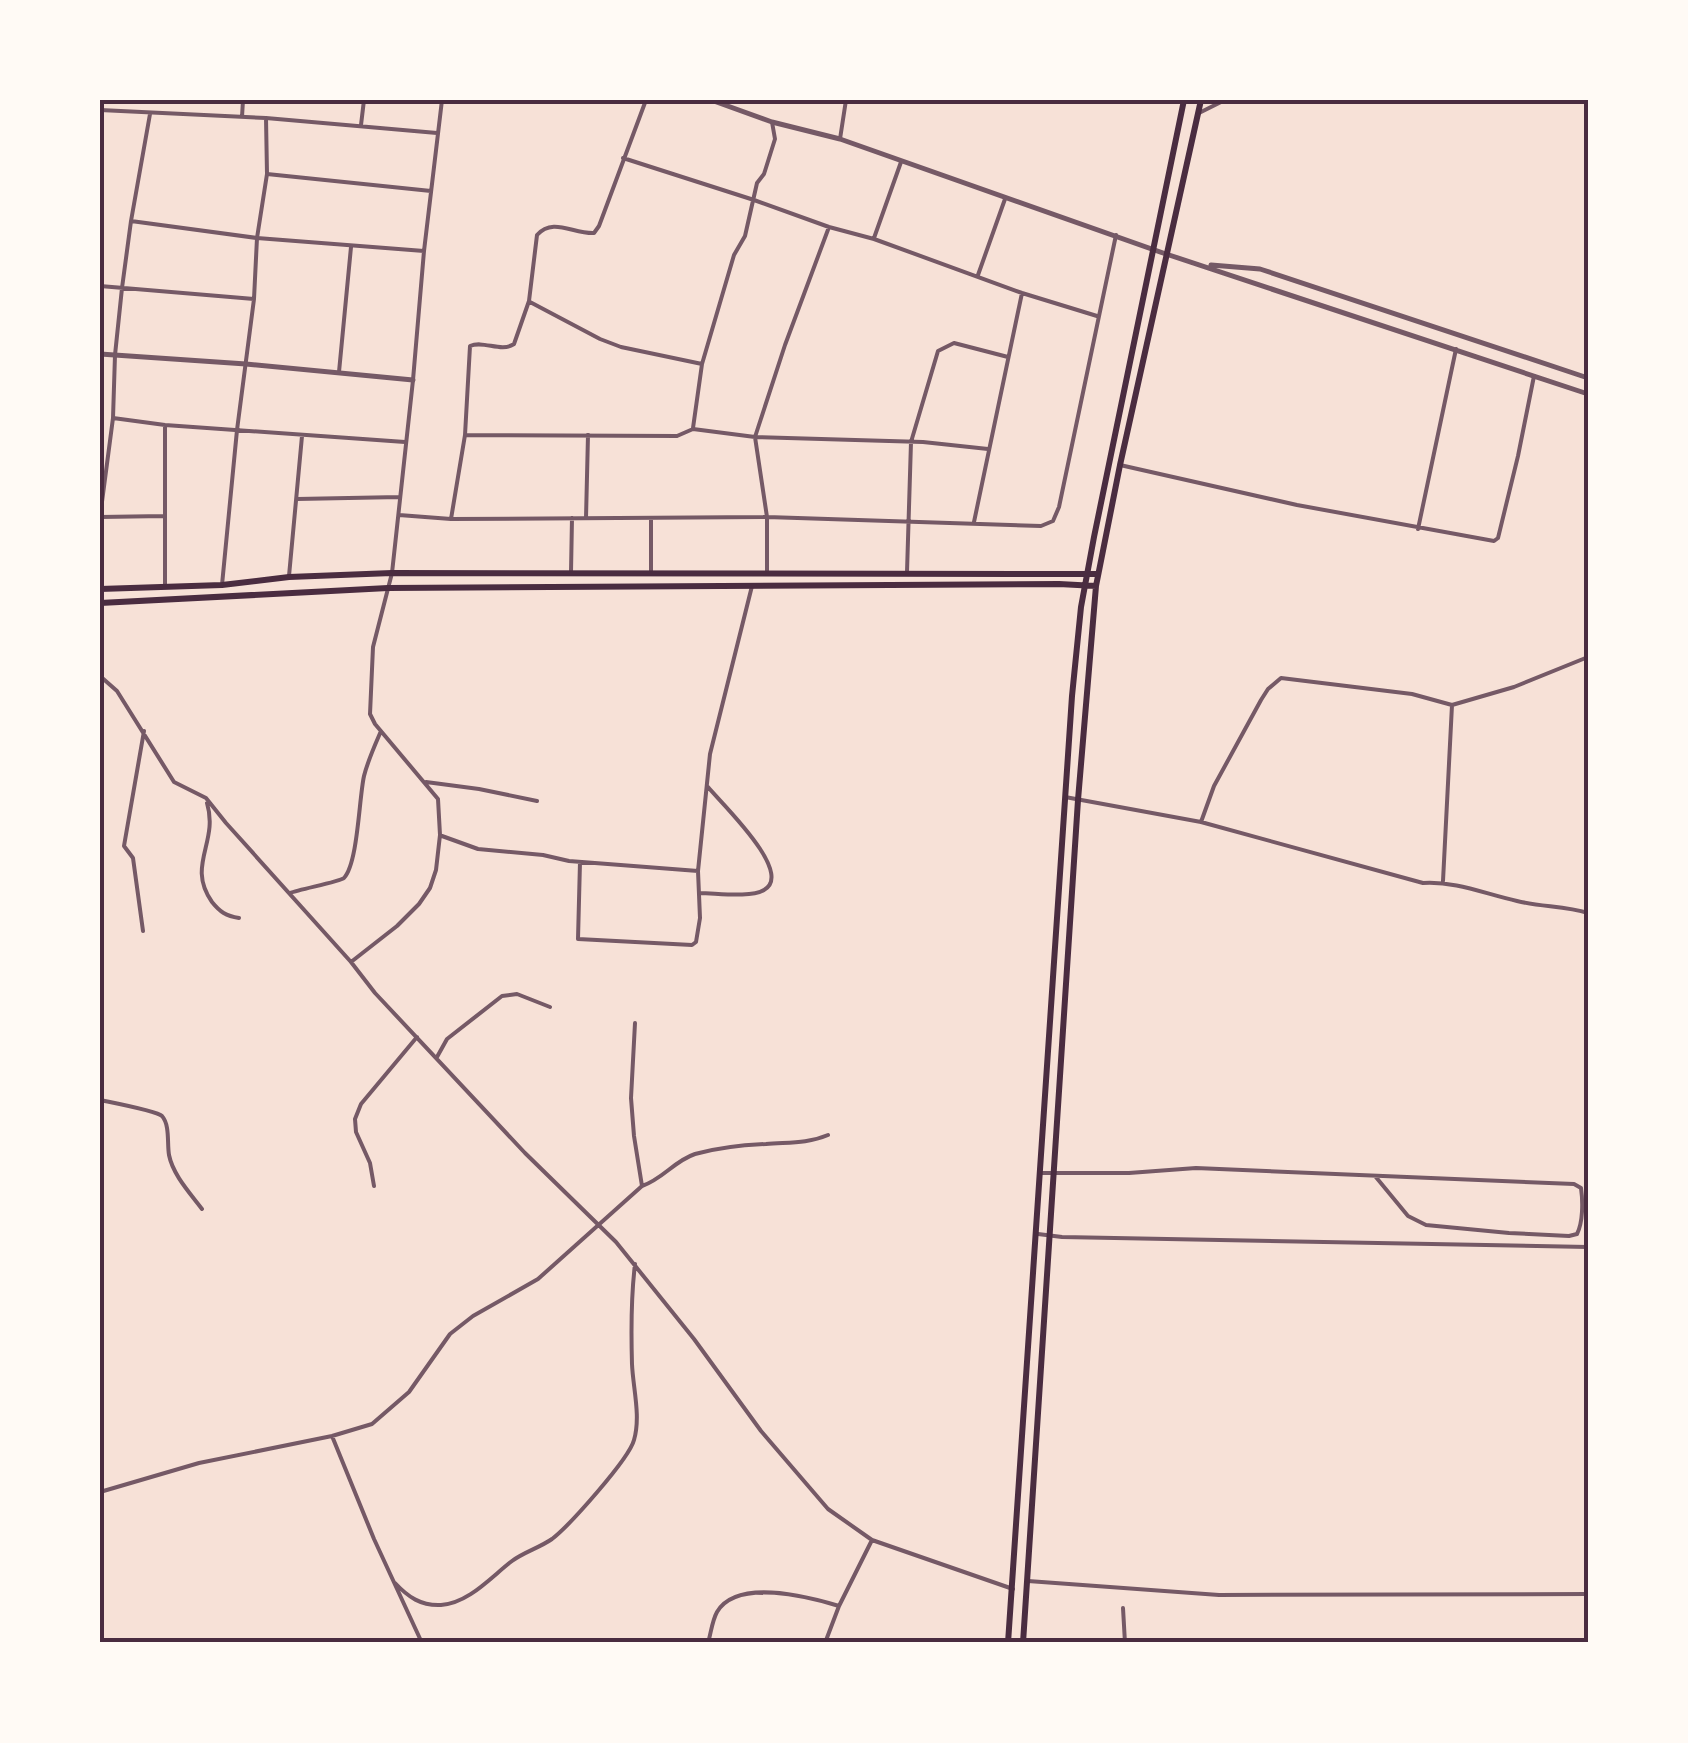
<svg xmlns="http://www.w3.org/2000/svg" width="1688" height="1743" font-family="Cabin,sans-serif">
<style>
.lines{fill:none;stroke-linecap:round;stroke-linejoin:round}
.minor{stroke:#755966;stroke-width:4}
.tertiary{stroke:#755966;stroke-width:5}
.primary{stroke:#4a2c40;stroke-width:6}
.neatline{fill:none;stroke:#4a2c40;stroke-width:4}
</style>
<rect width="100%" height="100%" fill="#f7e1d7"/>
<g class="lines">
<path class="minor" d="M100,110L266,118L437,133
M1199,113L1225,100
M242,117L243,100
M361,125L364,100
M840,139L846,100
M623,158L754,200L829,227L874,239L1022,293L1097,316
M267,174L431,191
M131,221L257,238L424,251
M874,238L901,162
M978,275L1005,199
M100,286L254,299
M530,302L600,339L621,347L702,364
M339,372L351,247
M113,418L165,425L405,442
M165,427V587
M693,428L702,364L734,255L745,236L757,183L764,174L775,139L772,122
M465,435L470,346C484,340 501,353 514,344L529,301L537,235C553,217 573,234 594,233L599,226L646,100
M1120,465L1297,505L1494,541L1498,538L1518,456L1534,376
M297,499L400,497
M399,515L451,519L767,517L1041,526L1053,521L1059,507L1116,235
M100,517L113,418L115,355L122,288L131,221L150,114
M100,517L165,516
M586,518L588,435
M451,519L465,435L677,436L693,429L755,437L923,442L988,449
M974,522L1022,293
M1418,529L1456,349
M571,572L572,518
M907,572L911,442L938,351L954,343L1008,357
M651,573V518
M767,573V517L755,437L785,345L829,227
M289,576L302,436
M222,585L237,430L254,299L257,238L267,174L266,118
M100,676L117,691L174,782L206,798L226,823L351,962L375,993L525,1153L616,1242L694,1339L761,1431L828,1509L872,1540L1013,1589
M426,782L479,789L537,801
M1065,797L1201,822L1423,883C1456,881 1485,894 1517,901C1541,907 1565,906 1588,913
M207,803C219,843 186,865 212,902C220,912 226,916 239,918
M1201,822L1214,786L1261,700L1268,689L1281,678L1412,694L1452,705
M442,836L478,849L543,855L569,861L698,871
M580,862L578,939L692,945L696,942L700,918L698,871L710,754L752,586
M1443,881L1452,705L1514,687L1588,657
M290,893C300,889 339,882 344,878C358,863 359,798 364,776C368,760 375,745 381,731
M700,893C716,893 751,898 764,890C795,873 721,803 708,787
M143,931L133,858L124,846L144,731
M351,962L397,926L419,904L430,888L436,870L440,835L438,799L375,724L370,714L373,647L392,573L413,380L424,251L442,100
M437,1057L447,1039L502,996L517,994L550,1007
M100,1100C109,1102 157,1111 162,1116C170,1125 167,1143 169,1155C173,1175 190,1193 202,1209
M1040,1173H1129L1196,1168L1574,1184L1581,1188C1583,1202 1583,1222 1577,1234L1569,1236L1509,1233L1426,1225L1408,1216L1375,1176
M374,1186L370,1163L356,1132L355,1119L361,1104L417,1037
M642,1186C663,1179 674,1161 695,1154C717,1148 743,1145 766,1144C787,1142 807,1144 828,1135
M1038,1234L1062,1237L1588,1247
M332,1436L374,1539L422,1643
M100,1492L199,1463L332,1436L372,1424L409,1392L450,1334L473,1316L538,1279L642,1186L634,1136L631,1098L635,1023
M1028,1581L1219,1595L1588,1594
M395,1583C408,1597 421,1606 441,1605C469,1603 491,1577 512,1561C524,1552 539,1548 552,1539C569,1526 629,1459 634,1440C641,1416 633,1388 632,1364C631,1331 631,1297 635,1264
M1123,1608L1125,1643
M708,1643C711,1633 712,1621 717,1612C737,1578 809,1597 839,1606
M825,1643L839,1606L872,1540"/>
<path class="tertiary" d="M711,100L772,122L840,139L1166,254L1588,394
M1211,265L1260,269L1588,378
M100,354L246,364L413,380"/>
<path class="primary" d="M100,589L222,585L289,577L392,573L1097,574
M100,603L388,588L1059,584L1096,586
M1008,1643L1072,696L1081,607L1094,537L1184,100
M1023,1643L1078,800L1096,586L1120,465L1201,100"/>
</g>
<rect width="1688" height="1743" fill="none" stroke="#fffaf5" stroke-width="205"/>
<rect x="102" y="102" width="1484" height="1538" class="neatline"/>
</svg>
